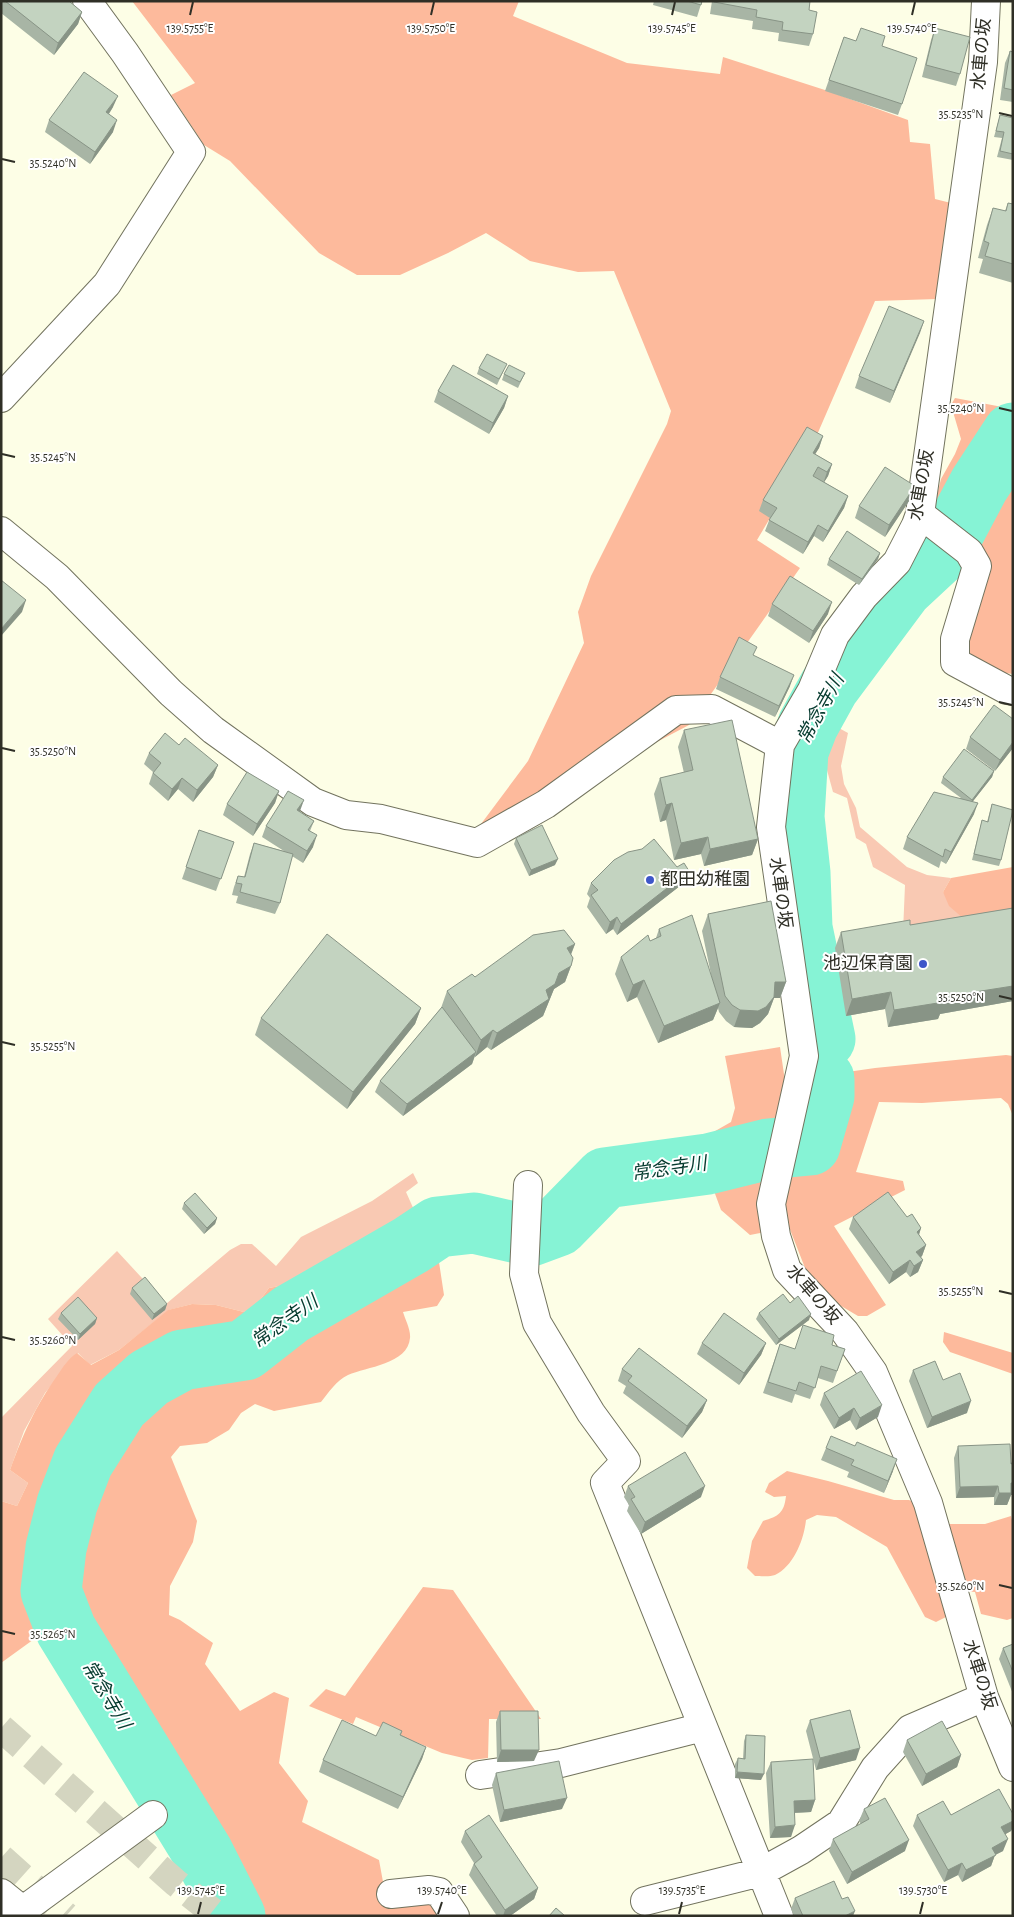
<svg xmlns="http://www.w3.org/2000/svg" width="1014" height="1917" font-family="'Alegreya Sans','Noto Sans JP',sans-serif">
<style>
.green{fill:#f9c9b3}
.forest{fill:#fdba9c}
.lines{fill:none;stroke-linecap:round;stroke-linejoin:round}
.river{stroke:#86f3d5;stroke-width:61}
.highway-tunnel{stroke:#d4d5c0;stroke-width:28;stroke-dasharray:28 14;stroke-linecap:butt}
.street-casing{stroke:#72735e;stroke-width:30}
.street{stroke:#fff;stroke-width:28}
.wall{fill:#a8b5a5}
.shaded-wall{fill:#889486}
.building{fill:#c3d3c0;stroke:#889486}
.ticks{fill:none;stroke:#2f2f26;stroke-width:2}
.poi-dot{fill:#3e56c9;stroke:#fff;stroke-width:2}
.labels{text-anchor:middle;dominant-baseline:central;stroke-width:4;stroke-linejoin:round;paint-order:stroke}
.street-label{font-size:18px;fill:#2f2f26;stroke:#fff}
.poi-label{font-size:18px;fill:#2f2f26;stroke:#fff;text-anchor:start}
.water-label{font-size:19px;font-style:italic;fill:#063b2f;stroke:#fff}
.ticks-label{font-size:12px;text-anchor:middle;fill:#2f2f26;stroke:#fff;stroke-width:4;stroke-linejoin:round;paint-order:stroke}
</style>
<rect width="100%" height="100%" fill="#fdfee6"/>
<path class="green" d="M826,721L848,733L841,766L844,784L856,808L860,827L907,867L927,875L951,878L943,892L964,919L903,932L905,885L873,867L866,844L856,838L847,798L833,792L824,759L809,752L816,734Z
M413,1173L418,1183L406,1192L419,1221L396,1228L345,1253L310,1280L269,1288L254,1308L244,1312L216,1305L192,1304L169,1310L119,1350L90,1365L78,1353L45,1393L24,1431L10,1470L28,1483L17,1506L1,1501V1418L72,1346L48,1319L117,1251L166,1304L230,1250L241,1244H252L276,1266L301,1237L372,1201Z"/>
<path class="forest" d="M132,1H519L513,16L627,63L720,74L723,57L828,91L908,120L910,142L930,144L935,199L951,203L937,299L875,301L810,451L757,540L800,568L689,725L488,831L481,824L528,761L584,643L578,612L591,576L667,424L671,411L614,271L578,272L530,261L486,233L448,253L400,275H357L319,253L230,161L204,145L171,95L195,83Z
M955,398L1013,409V674L990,671L973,663L966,651L970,579L947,578L911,587L841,666H835L837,645L933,511L941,479L955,454L961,439L951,405Z
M1013,867V918L964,919L949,906L943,892L951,878Z
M780,1047L785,1081L875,1068L1006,1055L1013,1056V1116L1008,1104L1001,1098L922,1103L879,1102L856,1172L903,1181L905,1190L834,1226L886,1305L867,1316H858L831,1300L807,1273L789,1227L750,1235L721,1210L696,1142L731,1122L735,1108L725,1056Z
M438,1215L454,1217V1235L437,1249L444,1295L437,1306L403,1312C405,1319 411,1330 410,1338C408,1364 366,1367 348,1375C337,1380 328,1393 321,1402L274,1411L255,1404L241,1413L229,1430L207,1443L180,1446L171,1457L197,1521L193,1542L170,1586L169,1615L180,1620L213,1643L205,1664L240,1711L274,1692L289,1698L279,1763L308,1801L302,1822L379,1860L388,1909L435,1901L444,1916H240L165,1781L149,1795L48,1629L1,1663V1501L17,1506L28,1483L10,1470C23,1434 35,1407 57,1376C63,1367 68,1359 77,1353L91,1365L119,1350L168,1310L192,1304L216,1305L244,1312L254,1308L269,1288L310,1280L345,1253L396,1228Z
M944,1332L1013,1353V1374L950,1352L943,1342Z
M787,1471L828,1481L894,1500H909L939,1513L947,1524H985L1011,1516L1013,1524V1618L1007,1620L981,1614L975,1592L964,1591L950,1615L936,1622L925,1617L887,1547L836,1517L817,1515L806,1520C804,1539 794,1566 775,1575C770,1577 761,1576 755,1576L747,1568L752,1541L763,1521C779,1516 784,1513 786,1496L774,1497L765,1492L769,1483Z
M423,1587L453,1590L541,1719H489L488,1758L472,1760L442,1753L356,1717L353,1724L309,1706L326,1689L345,1696Z"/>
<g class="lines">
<path class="river" d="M825,1039L802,928L800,873L794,817L798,751L808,725L829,687L902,589L945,549L979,485L1013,433
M235,1916L203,1853L66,1630L51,1591L56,1548L67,1504L83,1462L119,1405L149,1378L182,1360L245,1350L291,1314L411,1245L438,1227L474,1223L531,1236L558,1226L605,1178L708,1164L768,1149L810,1145L824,1096V1079"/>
<path class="highway-tunnel" d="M1,1728L176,1883L218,1916
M1,1858L66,1916"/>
<g class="street-casing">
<path id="street" d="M986,1L983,62L920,514L916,525L897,562L864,596L835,635L812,690L780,745L771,827L804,1056L771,1204L776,1236L787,1270L845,1332L873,1372L928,1503L984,1697L1013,1767
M1,398L107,284L191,152L125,53L87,1
M920,514L969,552L977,566L955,639V662L1007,690L1013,691
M1,531L57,577L171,693L213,730L313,802L346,815L381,819L477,843L546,804L676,710L712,709L780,745
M528,1185L524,1274L537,1323L591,1413L626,1461L605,1483L779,1916
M480,1775L561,1763L703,1727
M1,1893L22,1910
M391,1894L429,1890L439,1892L455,1916
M645,1901L761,1872L801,1850L841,1823L875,1768L910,1729L984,1697
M15,1916L153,1815"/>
</g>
<use href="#street" class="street"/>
</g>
<path class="wall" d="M1,1H69L82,12L78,24L54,55L1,13Z
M654,1H702L697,17L653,5Z
M712,1H810L809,10L813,34L809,46L778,41L779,33L752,29L753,21L710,14Z
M935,28L960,74L956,86L922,77L931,40Z
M844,37L856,41L882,46L902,104L898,115L825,91Z
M1010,51L1013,52V102L1000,100L1005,63Z
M113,107L109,114L113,132L90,164L45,132L49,120Z
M1000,115L1013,118V160L997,157L1002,138L994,137Z
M1008,203L1013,204V283L979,273L983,259L978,258L987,225L993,208L1005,211Z
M924,321L890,403L855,388L859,376Z
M479,368L504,370L497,385L477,374Z
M525,373L518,388L502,380L504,374Z
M438,391L508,396L504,408L489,434L434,402Z
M823,436L819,448L815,454L832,464L828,476L824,482L848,496L844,508L823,542L814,536L803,554L765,531L770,518L759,511L763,500Z
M911,498L885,537L855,518L859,506Z
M880,553L878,559L859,585L827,565L829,559Z
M772,604L828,614L809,643L768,616Z
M720,677L790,686L775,717L716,689Z
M684,730L758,839L752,855L704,866L701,854L674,860L666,820L660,822L654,794L660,778L684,773L678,747Z
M970,737L1013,748L995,771L966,749Z
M179,745L218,765L213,777L193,802L178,789L168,801L149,784L153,772L144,764L149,753Z
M994,771L992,777L973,801L974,814L946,864L941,861L939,868L903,849L907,837L961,798L941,783L943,777Z
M279,791L275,803L253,836L223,815L227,804Z
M992,804L1001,860L999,866L972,860L982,820L987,822Z
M299,812L314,821L310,831L313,847L303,863L292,856L280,903L275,914L236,903L238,896L232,895L234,887L238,876L244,877L250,854L254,843L284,851L262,837L266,826Z
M199,830L234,842L216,891L182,879Z
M516,838L555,865L529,876L514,844Z
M685,882L617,935L613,929L606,934L587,907L590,898L587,894L591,883Z
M1013,908V1001L940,1014L938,1019L888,1027L885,1009L846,1016L835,948L841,932L910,925Z
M708,914L786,982L780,998H774L768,1014L760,1023L752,1028L734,1027L726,1021L719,1012L718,1008L713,1020L658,1043L637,997L627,1002L615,974L621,957L656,938L659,929L712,979L702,931Z
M575,944L571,955V966L565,982L554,989L543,1016L491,1050L487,1047L475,1057V1056L472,1064L403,1116L375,1092L380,1081L441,1008L447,991L475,977Z
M421,1008L415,1024L347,1109L255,1035L261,1018Z
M184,1203L217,1218L215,1224L204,1234L182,1209Z
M853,1217H907L921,1228L919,1235L926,1245L922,1256L921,1257L923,1260L918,1272L910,1277L906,1272L889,1284L849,1229Z
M132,1288L167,1304L165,1310L152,1320L130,1294Z
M790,1303L809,1320L776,1345L756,1319L759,1313Z
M61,1313L97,1318L95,1324L78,1340L58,1319Z
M702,1343H766L761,1355L739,1385L697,1354Z
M780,1344L795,1349L832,1345L845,1349L833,1383L818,1378L810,1399L795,1394L792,1403L763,1393Z
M622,1369L707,1400L702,1412L682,1438L623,1393L626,1386L618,1381Z
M913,1370L967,1413L927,1428L909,1381Z
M824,1393L878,1417L856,1430L850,1420L834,1429L820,1405Z
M958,1446L1013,1463V1495H1011L1007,1505H994V1497L956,1498L954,1458Z
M826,1448L893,1471L884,1493L847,1477L849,1472L821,1460Z
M628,1486L701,1497L641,1534L627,1511L629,1505L624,1497Z
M1013,1644V1694L999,1659L1003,1648Z
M500,1711L534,1761L497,1762L496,1722Z
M810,1720L856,1760L816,1770L806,1731Z
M402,1731L401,1735L426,1747L422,1759L398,1809L319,1772L323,1760L376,1736Z
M746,1735L761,1780L735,1778V1764L738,1758L743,1759L744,1741Z
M907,1740L961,1755L957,1767L922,1786L903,1752Z
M771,1762L815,1800L811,1812L794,1813L791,1837L770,1838L766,1773Z
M496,1773L562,1809L500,1822L492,1785Z
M864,1809L905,1851L847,1884L829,1851L833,1839L861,1824L859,1821Z
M1013,1814V1827L1011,1831L1005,1834L1003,1851L995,1855L991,1866L962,1882L958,1875L944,1882L913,1826L917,1815Z
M465,1831L538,1888L534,1899L510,1916H497L469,1875L474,1863L461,1842Z
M795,1898L842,1899L853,1916H794L791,1909Z"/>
<path class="shaded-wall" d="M82,12L78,24L54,55L58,43Z
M118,96L113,107L102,124L106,112Z
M117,120L113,132L90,164L95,152Z
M924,321L920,333L890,403L894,391Z
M508,396L504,408L489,434L493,423Z
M823,436L819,448L809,464L813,453Z
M832,464L828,476L823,484L827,472Z
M915,486L911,498L885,537L889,525Z
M848,496L844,508L823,542L828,531Z
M818,525L814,536L803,554L808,542Z
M880,553L878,559L859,585L862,579Z
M26,600L22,612L1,636V629Z
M832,602L828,614L809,643L813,631Z
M794,675L790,686L775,717L779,706Z
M1013,742V748L995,771L1000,760Z
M218,765L213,777L193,802L197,790Z
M994,771L992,777L970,805L972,800Z
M182,778L178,789L168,801L172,789Z
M279,791L275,803L253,836L257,824Z
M304,800L300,811L293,822L297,810Z
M672,803L666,820L660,822L666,805Z
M978,803L974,814L946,864L951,852Z
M317,835L313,847L303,863L307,851Z
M708,837L701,854L674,860L681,843Z
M758,839L752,855L704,866L710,849Z
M558,859L555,865L529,876L531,870Z
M689,871L685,882L617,935L621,924Z
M617,917L613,929L606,934L610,922Z
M575,944L568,961L567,948Z
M571,966L565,982L554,989L543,1016L491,1050L497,1033L546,990L559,973Z
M644,980L637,997L627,1002L633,985Z
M775,982H786L780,998H774L768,1014L760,1023L752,1028L734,1027L740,1010Z
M1013,986V1001L940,1014L938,1019L888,1027L894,1010L943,997Z
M891,992L885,1009L846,1016L852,999Z
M720,1003L713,1020L658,1043L664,1026Z
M421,1008L415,1024L347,1109L353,1092Z
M493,1030L487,1047L475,1057L481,1040Z
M476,1052L472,1064L403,1116L407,1104Z
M217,1218L215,1224L204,1234L207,1228Z
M921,1228L917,1240V1232Z
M926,1245L922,1256L912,1263L916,1252Z
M910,1260L906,1272L889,1284L893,1272Z
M923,1260L918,1272L910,1277L914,1266Z
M167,1304L165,1310L152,1320L154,1314Z
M811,1314L809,1320L776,1345L779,1339Z
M97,1318L95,1324L78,1340L80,1334Z
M766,1343L761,1355L739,1385L744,1373Z
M707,1400L702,1412L682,1438L687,1426Z
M971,1401L967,1413L927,1428L932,1417Z
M882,1405L878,1417L856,1430L860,1418Z
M854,1408L850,1420L834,1429L839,1418Z
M897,1459L893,1471L884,1493L888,1481Z
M1011,1483H1013V1495H1011L1007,1505H994L999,1493Z
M705,1486L701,1497L641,1534L645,1522Z
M998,1486L994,1497L956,1498L960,1487Z
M426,1747L422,1759L398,1809L403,1797Z
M860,1748L856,1760L816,1770L820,1758Z
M501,1750H539L534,1761L497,1762Z
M961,1755L957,1767L922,1786L926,1774Z
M737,1772L764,1774L761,1780L735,1778Z
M567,1798L562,1809L500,1822L504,1810Z
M815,1800L811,1812L790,1813L794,1801Z
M1013,1821V1827L1011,1831L997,1839L1001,1827Z
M795,1825L791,1837L770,1838L775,1827Z
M1008,1839L1003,1851L995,1855L991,1866L962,1882L966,1870L992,1848Z
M909,1840L905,1851L847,1884L852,1872Z
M962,1863L958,1875L944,1882L948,1870Z
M538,1888L534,1899L510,1916H503L505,1910Z
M855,1911L853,1916H845Z"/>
<path class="building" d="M5,1H69L82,12L58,43Z
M687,1H702L701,5Z
M714,1H810L809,10L817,12L813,34L782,30L783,22L756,17L757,10L714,2Z
M861,28L885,36L882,46L917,58L902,104L829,80L844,37L856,41Z
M935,28L970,37L960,74L926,65Z
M1010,51L1013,52V90L1004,88Z
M84,72L118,96L106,112L117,120L95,152L49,120Z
M1000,115L1013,118V154L1000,151L1004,132L996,131Z
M1008,203L1013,204V264L985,256L989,243L984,241L993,208L1006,211Z
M889,306L924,321L894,391L859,376Z
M487,354L507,364L499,379L479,368Z
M453,365L508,396L493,423L438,391Z
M509,365L525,373L520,382L504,374Z
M807,427L823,436L813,453L832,464L827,472L818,467L813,476L848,496L828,531L818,525L808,542L769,520L777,508L763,500Z
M885,467L915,486L889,525L859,506Z
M847,531L880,553L862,579L829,559Z
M790,576L832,602L813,631L772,604Z
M1,580L26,600L1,629Z
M739,637L757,647L753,655L794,675L779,706L720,677Z
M994,705L1013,719V742L1000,760L970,737Z
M732,720L758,839L710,849L708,837L681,843L672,803L666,805L660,778L693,770L684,730Z
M165,733L179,745L185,738L218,765L197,790L182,778L172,789L153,773L161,763L149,753Z
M964,749L994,771L972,800L943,777Z
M247,772L279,791L257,824L227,804Z
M288,791L304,800L297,810L314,821L308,830L317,835L307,851L266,826Z
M934,792L978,803L951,852L945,849L943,857L907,837Z
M992,804L1013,810L1001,860L974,854L982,820L988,822Z
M542,825L558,859L531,870L516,838Z
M199,830L234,842L221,879L186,867Z
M654,839L677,867L684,863L689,871L621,924L617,917L610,922L591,895L598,890L591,883L614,860L628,852L642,849Z
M254,843L293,854L280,903L240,892L242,884L236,883L238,876L245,877Z
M771,901L786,982H775L774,997L766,1007L758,1011L740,1010L732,1005L725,996L708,914Z
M1013,908V986L943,997L944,1002L894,1010L891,992L852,999L841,932L910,920V925Z
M692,915L720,1003L664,1026L644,980L633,985L621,957L648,935L650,941L661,936L659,929Z
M564,930L575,944L567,948L573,958L571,966L559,973L555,984L546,990L549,999L497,1033L493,1030L481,1040L447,991L472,974L475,977L533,935Z
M327,934L421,1008L353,1092L261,1018Z
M442,1007L476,1052L407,1104L380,1081Z
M888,1192L907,1217L912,1214L921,1228L917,1232L926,1245L916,1252L923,1260L914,1266L910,1260L893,1272L853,1217Z
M195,1193L217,1218L207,1228L184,1203Z
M145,1277L167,1304L154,1314L132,1288Z
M783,1294L790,1303L798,1296L811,1314L779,1339L759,1313Z
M78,1297L97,1318L80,1334L61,1313Z
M724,1313L766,1343L744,1373L702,1343Z
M803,1325L834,1335L832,1345L845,1349L837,1371L821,1366L815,1388L799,1382L796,1391L768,1382L780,1344L795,1349Z
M639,1348L707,1400L687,1426L628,1381L632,1376L622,1369Z
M935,1361L943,1380L960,1373L971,1401L932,1417L913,1370Z
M861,1371L882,1405L860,1418L854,1408L839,1418L824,1393Z
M831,1436L855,1446L857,1442L897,1459L888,1481L851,1465L854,1460L826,1448Z
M1010,1444L1011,1464L1013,1463V1483H1011V1493H999L998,1486L960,1487L958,1446Z
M685,1452L705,1486L645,1522L631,1499L635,1497L628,1486Z
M1013,1644V1672L1003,1648Z
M850,1710L860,1748L820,1758L810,1720Z
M500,1711H538L539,1750H501Z
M342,1720L376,1736L383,1722L402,1731L400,1735L426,1747L403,1797L323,1760Z
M942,1721L961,1755L926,1774L907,1740Z
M746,1735L765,1736L764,1774L737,1772L738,1758L745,1759Z
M813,1759L815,1800L794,1801L795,1825L775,1827L771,1762Z
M559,1761L567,1798L504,1810L496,1773Z
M999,1789L1013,1814V1821L1001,1827L1008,1839L992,1848L996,1855L966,1870L962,1863L948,1870L917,1815L943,1801L951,1815Z
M885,1798L909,1840L852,1872L833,1839L869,1819L864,1809Z
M489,1815L538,1888L505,1910L474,1864L482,1857L465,1831Z
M834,1881L842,1899L848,1897L855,1911L845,1916H803L795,1898Z
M556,1908L565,1916H549Z"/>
<path class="ticks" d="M190,15L193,2M431,15L434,2M672,15L675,2M912,15L915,2M999,113L1012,116M2,159L15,162M999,408L1012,411M2,454L15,457M999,702L1012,705M2,748L15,751M999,996L1012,999M2,1042L15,1045M999,1291L1012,1294M2,1337L15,1340M999,1585L1012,1588M2,1631L15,1634M198,1914L201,1902M438,1914L442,1902M679,1914L682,1902M920,1914L923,1902"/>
<g class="poi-dot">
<circle cx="650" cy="880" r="5"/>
<circle cx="923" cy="964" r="5"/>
</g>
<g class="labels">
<g class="street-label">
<text transform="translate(982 54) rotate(-85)">水車の坂</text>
<text transform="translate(922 485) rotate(-80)">水車の坂</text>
<text transform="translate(780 893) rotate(82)">水車の坂</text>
<text transform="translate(813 1295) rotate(49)">水車の坂</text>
<text transform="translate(979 1675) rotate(72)">水車の坂</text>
</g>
<g class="poi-label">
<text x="660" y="880">都田幼稚園</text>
<text x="913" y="964" text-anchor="end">池辺保育園</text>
</g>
<g class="water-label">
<text transform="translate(821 709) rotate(-61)">常念寺川</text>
<text transform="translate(669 1169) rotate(-8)">常念寺川</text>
<text transform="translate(285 1322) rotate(-35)">常念寺川</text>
<text transform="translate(106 1695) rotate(59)">常念寺川</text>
</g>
</g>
<g class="ticks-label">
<text x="190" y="32">139.5755°E</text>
<text x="431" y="32">139.5750°E</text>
<text x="672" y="32">139.5745°E</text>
<text x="912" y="32">139.5740°E</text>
<text x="961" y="118">35.5235°N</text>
<text x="53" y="167">35.5240°N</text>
<text x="961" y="412">35.5240°N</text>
<text x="53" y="461">35.5245°N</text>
<text x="961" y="706">35.5245°N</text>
<text x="53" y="755">35.5250°N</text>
<text x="961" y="1001">35.5250°N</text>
<text x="53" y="1050">35.5255°N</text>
<text x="961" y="1295">35.5255°N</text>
<text x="53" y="1344">35.5260°N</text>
<text x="961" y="1590">35.5260°N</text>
<text x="53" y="1638">35.5265°N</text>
<text x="201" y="1894">139.5745°E</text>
<text x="442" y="1894">139.5740°E</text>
<text x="682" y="1894">139.5735°E</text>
<text x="923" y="1894">139.5730°E</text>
</g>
<rect width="1014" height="1917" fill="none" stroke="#2f2f26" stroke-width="5"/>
</svg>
